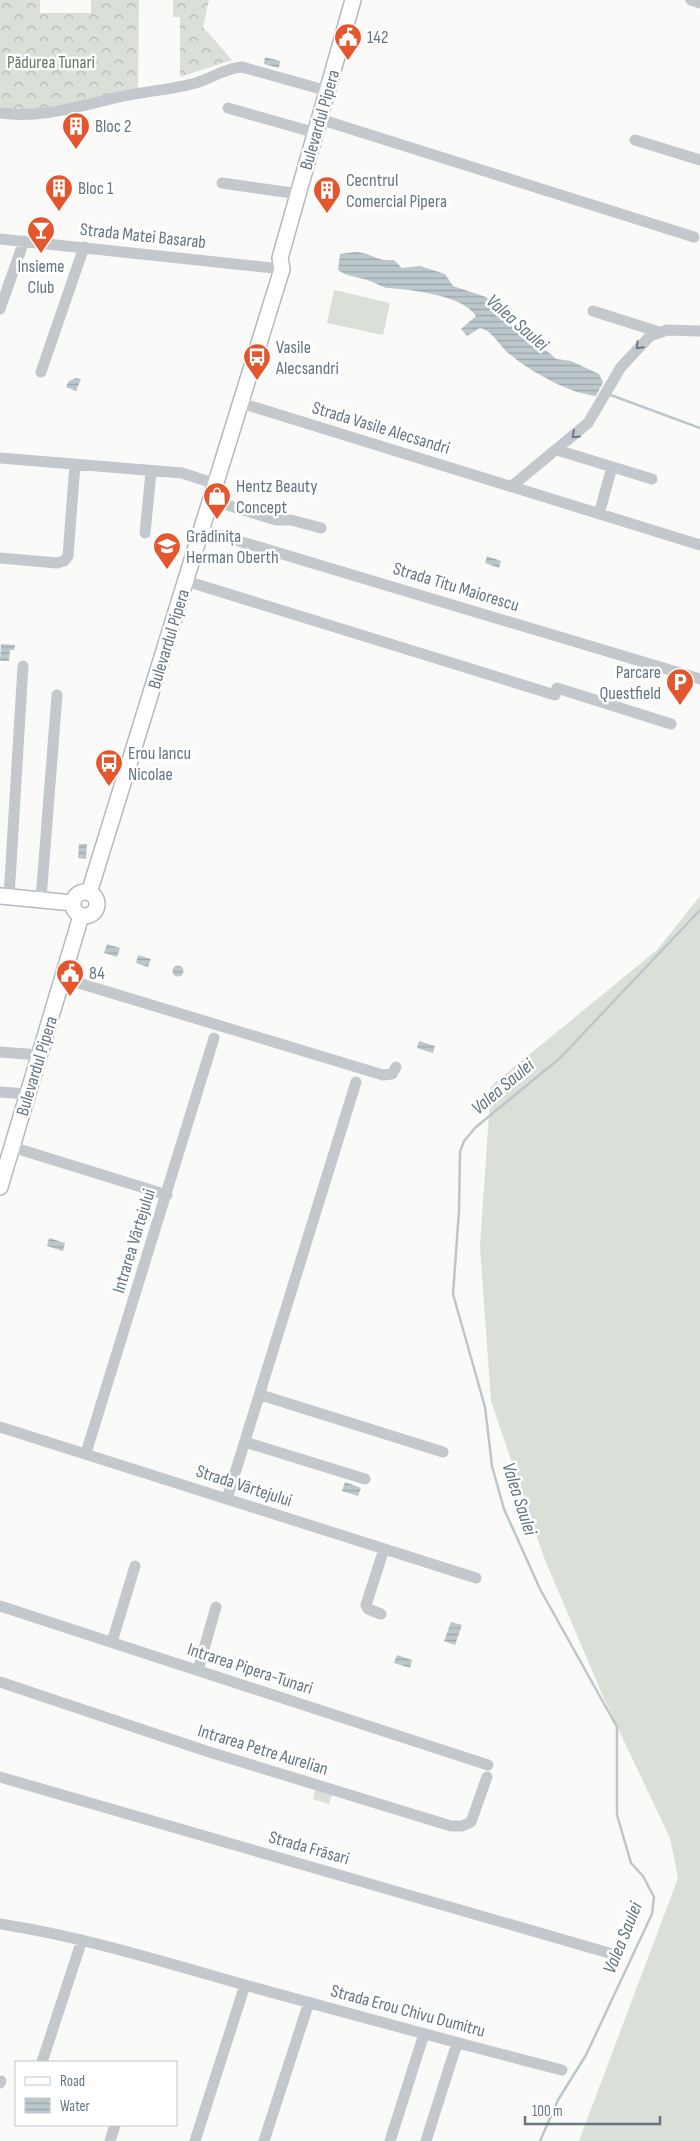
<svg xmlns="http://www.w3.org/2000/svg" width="700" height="2141" font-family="'Sofia Sans Condensed',sans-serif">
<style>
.grass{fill:#dadfd7}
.forest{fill:url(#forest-crowns)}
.water{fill:url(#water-rules)}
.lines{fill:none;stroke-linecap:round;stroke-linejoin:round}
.stream{stroke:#bbc7cb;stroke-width:2.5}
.secondary-casing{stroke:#b3babf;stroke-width:18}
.street{stroke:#c3c8cc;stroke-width:11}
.secondary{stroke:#fff;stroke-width:15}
.oneway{stroke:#6a7a87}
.labels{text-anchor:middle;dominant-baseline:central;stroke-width:5;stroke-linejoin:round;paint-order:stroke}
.poi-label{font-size:18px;fill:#657683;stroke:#fff;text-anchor:start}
.park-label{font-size:18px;fill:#687a64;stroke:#fff}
.street-label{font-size:18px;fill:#657683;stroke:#fff}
.water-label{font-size:19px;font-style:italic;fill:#60757c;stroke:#fff}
</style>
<defs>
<pattern id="forest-crowns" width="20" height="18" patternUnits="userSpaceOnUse" patternTransform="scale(1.25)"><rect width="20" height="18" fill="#dadfd7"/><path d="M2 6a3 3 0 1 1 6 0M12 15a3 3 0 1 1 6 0" fill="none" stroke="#b4b9b4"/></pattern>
<pattern id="water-rules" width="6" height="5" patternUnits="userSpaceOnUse" patternTransform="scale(1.25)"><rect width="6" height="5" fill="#bbc7cb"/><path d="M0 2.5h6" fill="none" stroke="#9ca6aa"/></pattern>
</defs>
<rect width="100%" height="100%" fill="#fafaf8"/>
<path class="grass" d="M334,290L390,303L383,335L327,323Z
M700,896V2141H579L678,1878L670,1838L605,1701L545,1560L491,1401L480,1246L491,1086L657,950Z
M315,1790L332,1795L329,1804L313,1799Z"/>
<path class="forest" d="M0,0H40V13H91V0H139L138,94L68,110L0,113Z
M173,0H209L203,27L232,60L180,77V17H173Z"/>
<path class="water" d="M265,57L280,61L279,68L264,64Z
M355,252C373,253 376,262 394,260L402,268L420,266L445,274L453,286L486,297L516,326L529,343L547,351L556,359L571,361L599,374L603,382L596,396C569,393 533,373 512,356C500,348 494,331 480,328L467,336L461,329L476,316C462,295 413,290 389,288C382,288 375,282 367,280C358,277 346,276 338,270L340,254Z
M76,378L81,379L76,391L66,387L69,381Z
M487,556L501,561L499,568L485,563Z
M1,644L15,645L14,650H10L9,661H0Z
M79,844H87L86,859L78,858Z
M107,944L120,948L117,957L104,953Z
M138,955L151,959L148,967L136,963Z
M172.5 971a5.5 5.5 0 1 1 11 0a5.5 5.5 0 1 1-11 0Z
M419,1041L435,1046L433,1053L417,1048Z
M49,1238L65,1243L63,1251L47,1246Z
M345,1482L361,1488L358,1496L342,1491Z
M451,1622L462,1625L455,1645L444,1641Z
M397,1655L412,1660L410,1668L394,1663Z"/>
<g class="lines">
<path class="stream" d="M608,394L700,428
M540,2141L558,2100L586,2055L652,1914L654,1897L643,1876L631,1863L617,1815V1727L540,1589L504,1509L492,1466L485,1407L453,1294L459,1211L460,1152L464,1141L476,1127L560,1058L700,910"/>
<g class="secondary-casing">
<path id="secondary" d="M73 904a12 12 0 1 1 24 0a12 12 0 1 1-24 0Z
M89,893L282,269L280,258L353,0
M0,896L73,903
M0,1187L81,916"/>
</g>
<path class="street" d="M691,0L700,3
M228,108L316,133
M0,113C42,119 83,105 124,96C146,91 169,90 192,84C209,80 224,68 242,67L328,91
M329,122L694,237
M635,140L700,160
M222,183L299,194
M0,239L282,269
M0,309L24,241
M593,311L659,332
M41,372L84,247
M241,403L700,545
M557,450L652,479
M0,458L182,473L216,484
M512,486L588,423L621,367L650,336L667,330L700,331
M211,500L276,520H291L321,528
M599,514L612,467
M202,530L700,679
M145,533L151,472
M0,558L57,563L64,561L68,556L75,464
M186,581L555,695
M557,688L671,724
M9,897L23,666
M41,899L57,695
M62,978L383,1075L392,1074L396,1067
M0,1052L40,1055
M0,1092L28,1094
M12,1147L167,1195
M261,1395L443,1452
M0,1427L476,1578
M245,1442L365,1479
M86,1453L214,1038
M227,1499L356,1082
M0,1606L488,1765
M381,1614L368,1609L366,1605L384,1549
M112,1642L135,1566
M198,1670L216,1607
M0,1682L206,1751L451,1826H462L471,1822L487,1777
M0,1777L609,1953
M0,1924C84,1937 164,1962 245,1985C351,2014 456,2043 562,2070
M42,2062L82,1940
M0,2083L1,2081
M110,2141L115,2125
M195,2141L245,1985
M264,2141L309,2002
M390,2141L424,2034
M426,2141L457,2043"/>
<use href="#secondary" class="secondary"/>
</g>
<defs><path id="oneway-chevron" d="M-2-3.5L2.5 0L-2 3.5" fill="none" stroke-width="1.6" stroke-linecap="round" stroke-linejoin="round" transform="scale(1.25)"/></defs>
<g class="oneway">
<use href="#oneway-chevron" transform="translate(639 346) rotate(134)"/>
<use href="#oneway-chevron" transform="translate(575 435) rotate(137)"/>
</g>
<defs>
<g id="civic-pin" transform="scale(1.4375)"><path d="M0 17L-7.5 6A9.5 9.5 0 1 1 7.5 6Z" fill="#e4572e" stroke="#fff"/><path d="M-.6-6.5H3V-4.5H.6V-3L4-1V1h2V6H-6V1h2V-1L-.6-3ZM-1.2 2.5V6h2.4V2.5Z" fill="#fff"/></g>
<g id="building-pin" transform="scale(1.4375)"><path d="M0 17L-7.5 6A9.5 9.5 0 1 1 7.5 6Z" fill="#e4572e" stroke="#fff"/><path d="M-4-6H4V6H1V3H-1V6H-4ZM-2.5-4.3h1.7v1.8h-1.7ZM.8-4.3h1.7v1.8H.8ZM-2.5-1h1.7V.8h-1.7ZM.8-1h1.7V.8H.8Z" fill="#fff"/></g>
<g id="bar-pin" transform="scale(1.4375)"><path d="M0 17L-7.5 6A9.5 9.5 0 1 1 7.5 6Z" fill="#e4572e" stroke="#fff"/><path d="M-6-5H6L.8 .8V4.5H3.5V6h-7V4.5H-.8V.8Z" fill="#fff"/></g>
<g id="bus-pin" transform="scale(1.4375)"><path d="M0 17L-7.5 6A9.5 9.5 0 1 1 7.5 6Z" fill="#e4572e" stroke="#fff"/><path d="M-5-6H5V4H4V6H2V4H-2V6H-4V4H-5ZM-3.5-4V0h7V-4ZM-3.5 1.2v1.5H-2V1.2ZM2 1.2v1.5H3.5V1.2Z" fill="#fff"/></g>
<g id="shop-pin" transform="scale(1.4375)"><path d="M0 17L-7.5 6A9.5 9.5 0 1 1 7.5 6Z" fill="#e4572e" stroke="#fff"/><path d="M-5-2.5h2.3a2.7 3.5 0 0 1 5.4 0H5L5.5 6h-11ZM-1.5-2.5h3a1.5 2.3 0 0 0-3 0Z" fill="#fff"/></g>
<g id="school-pin" transform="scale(1.4375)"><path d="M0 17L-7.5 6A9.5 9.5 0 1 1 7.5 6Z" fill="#e4572e" stroke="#fff"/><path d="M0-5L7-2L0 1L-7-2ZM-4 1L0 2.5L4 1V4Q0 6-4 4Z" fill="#fff"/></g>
<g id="parking-pin" transform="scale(1.4375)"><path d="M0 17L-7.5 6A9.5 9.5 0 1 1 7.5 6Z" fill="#e4572e" stroke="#fff"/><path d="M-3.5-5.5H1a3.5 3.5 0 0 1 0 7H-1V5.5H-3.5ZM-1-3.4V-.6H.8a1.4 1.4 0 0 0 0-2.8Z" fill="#fff"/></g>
</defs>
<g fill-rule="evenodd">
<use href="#civic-pin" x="348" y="37"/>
<use href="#building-pin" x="76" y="126"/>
<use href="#building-pin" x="59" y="188"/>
<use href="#building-pin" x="327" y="190"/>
<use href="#bar-pin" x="41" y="230"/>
<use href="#bus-pin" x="257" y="357"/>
<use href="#shop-pin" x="217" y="496"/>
<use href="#school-pin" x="167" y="546"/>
<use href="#parking-pin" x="680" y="682"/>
<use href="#bus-pin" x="109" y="763"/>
<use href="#civic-pin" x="70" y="973"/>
</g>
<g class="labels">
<g class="poi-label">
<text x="367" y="37">142</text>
<text x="95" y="126">Bloc 2</text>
<text x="346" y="180">Cecntrul<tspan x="346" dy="21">Comercial Pipera</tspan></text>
<text x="78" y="188">Bloc 1</text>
<text x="41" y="266" text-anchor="middle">Insieme<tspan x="41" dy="21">Club</tspan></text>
<text x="276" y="347">Vasile<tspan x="276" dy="21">Alecsandri</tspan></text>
<text x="236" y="486">Hentz Beauty<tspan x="236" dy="21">Concept</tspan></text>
<text x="186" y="536">Grădinița<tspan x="186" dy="21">Herman Oberth</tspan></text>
<text x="661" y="672" text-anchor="end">Parcare<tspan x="661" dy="21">Questfield</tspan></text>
<text x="128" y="753">Erou Iancu<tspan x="128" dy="21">Nicolae</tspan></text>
<text x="89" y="973">84</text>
</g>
<g class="park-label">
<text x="51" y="62">Pădurea Tunari</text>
</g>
<g class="street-label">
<text transform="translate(320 120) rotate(-74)">Bulevardul Pipera</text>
<text transform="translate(143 236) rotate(6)">Strada Matei Basarab</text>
<text transform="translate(381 428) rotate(17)">Strada Vasile Alecsandri</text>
<text transform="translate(456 587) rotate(17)">Strada Titu Maiorescu</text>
<text transform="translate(169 639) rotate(-73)">Bulevardul Pipera</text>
<text transform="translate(37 1066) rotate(-73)">Bulevardul Pipera</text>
<text transform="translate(134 1241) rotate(-73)">Intrarea Vârtejului</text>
<text transform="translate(244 1486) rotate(18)">Strada Vârtejului</text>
<text transform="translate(250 1669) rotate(18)">Intrarea Pipera-Tunari</text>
<text transform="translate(263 1750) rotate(17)">Intrarea Petre Aurelian</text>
<text transform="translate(309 1848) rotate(16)">Strada Frăsari</text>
<text transform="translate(408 2011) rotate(15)">Strada Erou Chivu Dumitru</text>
</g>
<g class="water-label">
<text transform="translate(517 323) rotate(41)">Valea Saulei</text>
<text transform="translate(503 1087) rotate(-40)">Valea Saulei</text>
<text transform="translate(519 1499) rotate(72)">Valea Saulei</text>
<text transform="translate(623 1938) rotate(-68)">Valea Saulei</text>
</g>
</g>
<rect x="15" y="2061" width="162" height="65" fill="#ffffff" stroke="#c1c8cd"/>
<rect x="25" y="2077" width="25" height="8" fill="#ffffff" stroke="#c1c8cd"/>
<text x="60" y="2086" font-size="15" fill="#657683">Road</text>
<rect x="25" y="2098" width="25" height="15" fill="url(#water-rules)" stroke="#c1c8cd"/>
<text x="60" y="2111" font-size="15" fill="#657683">Water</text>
<path d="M525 2116v8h135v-8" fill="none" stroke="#657683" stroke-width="2.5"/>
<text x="532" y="2116" font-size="15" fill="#657683" stroke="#ffffff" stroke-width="4" paint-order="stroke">100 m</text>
</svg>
